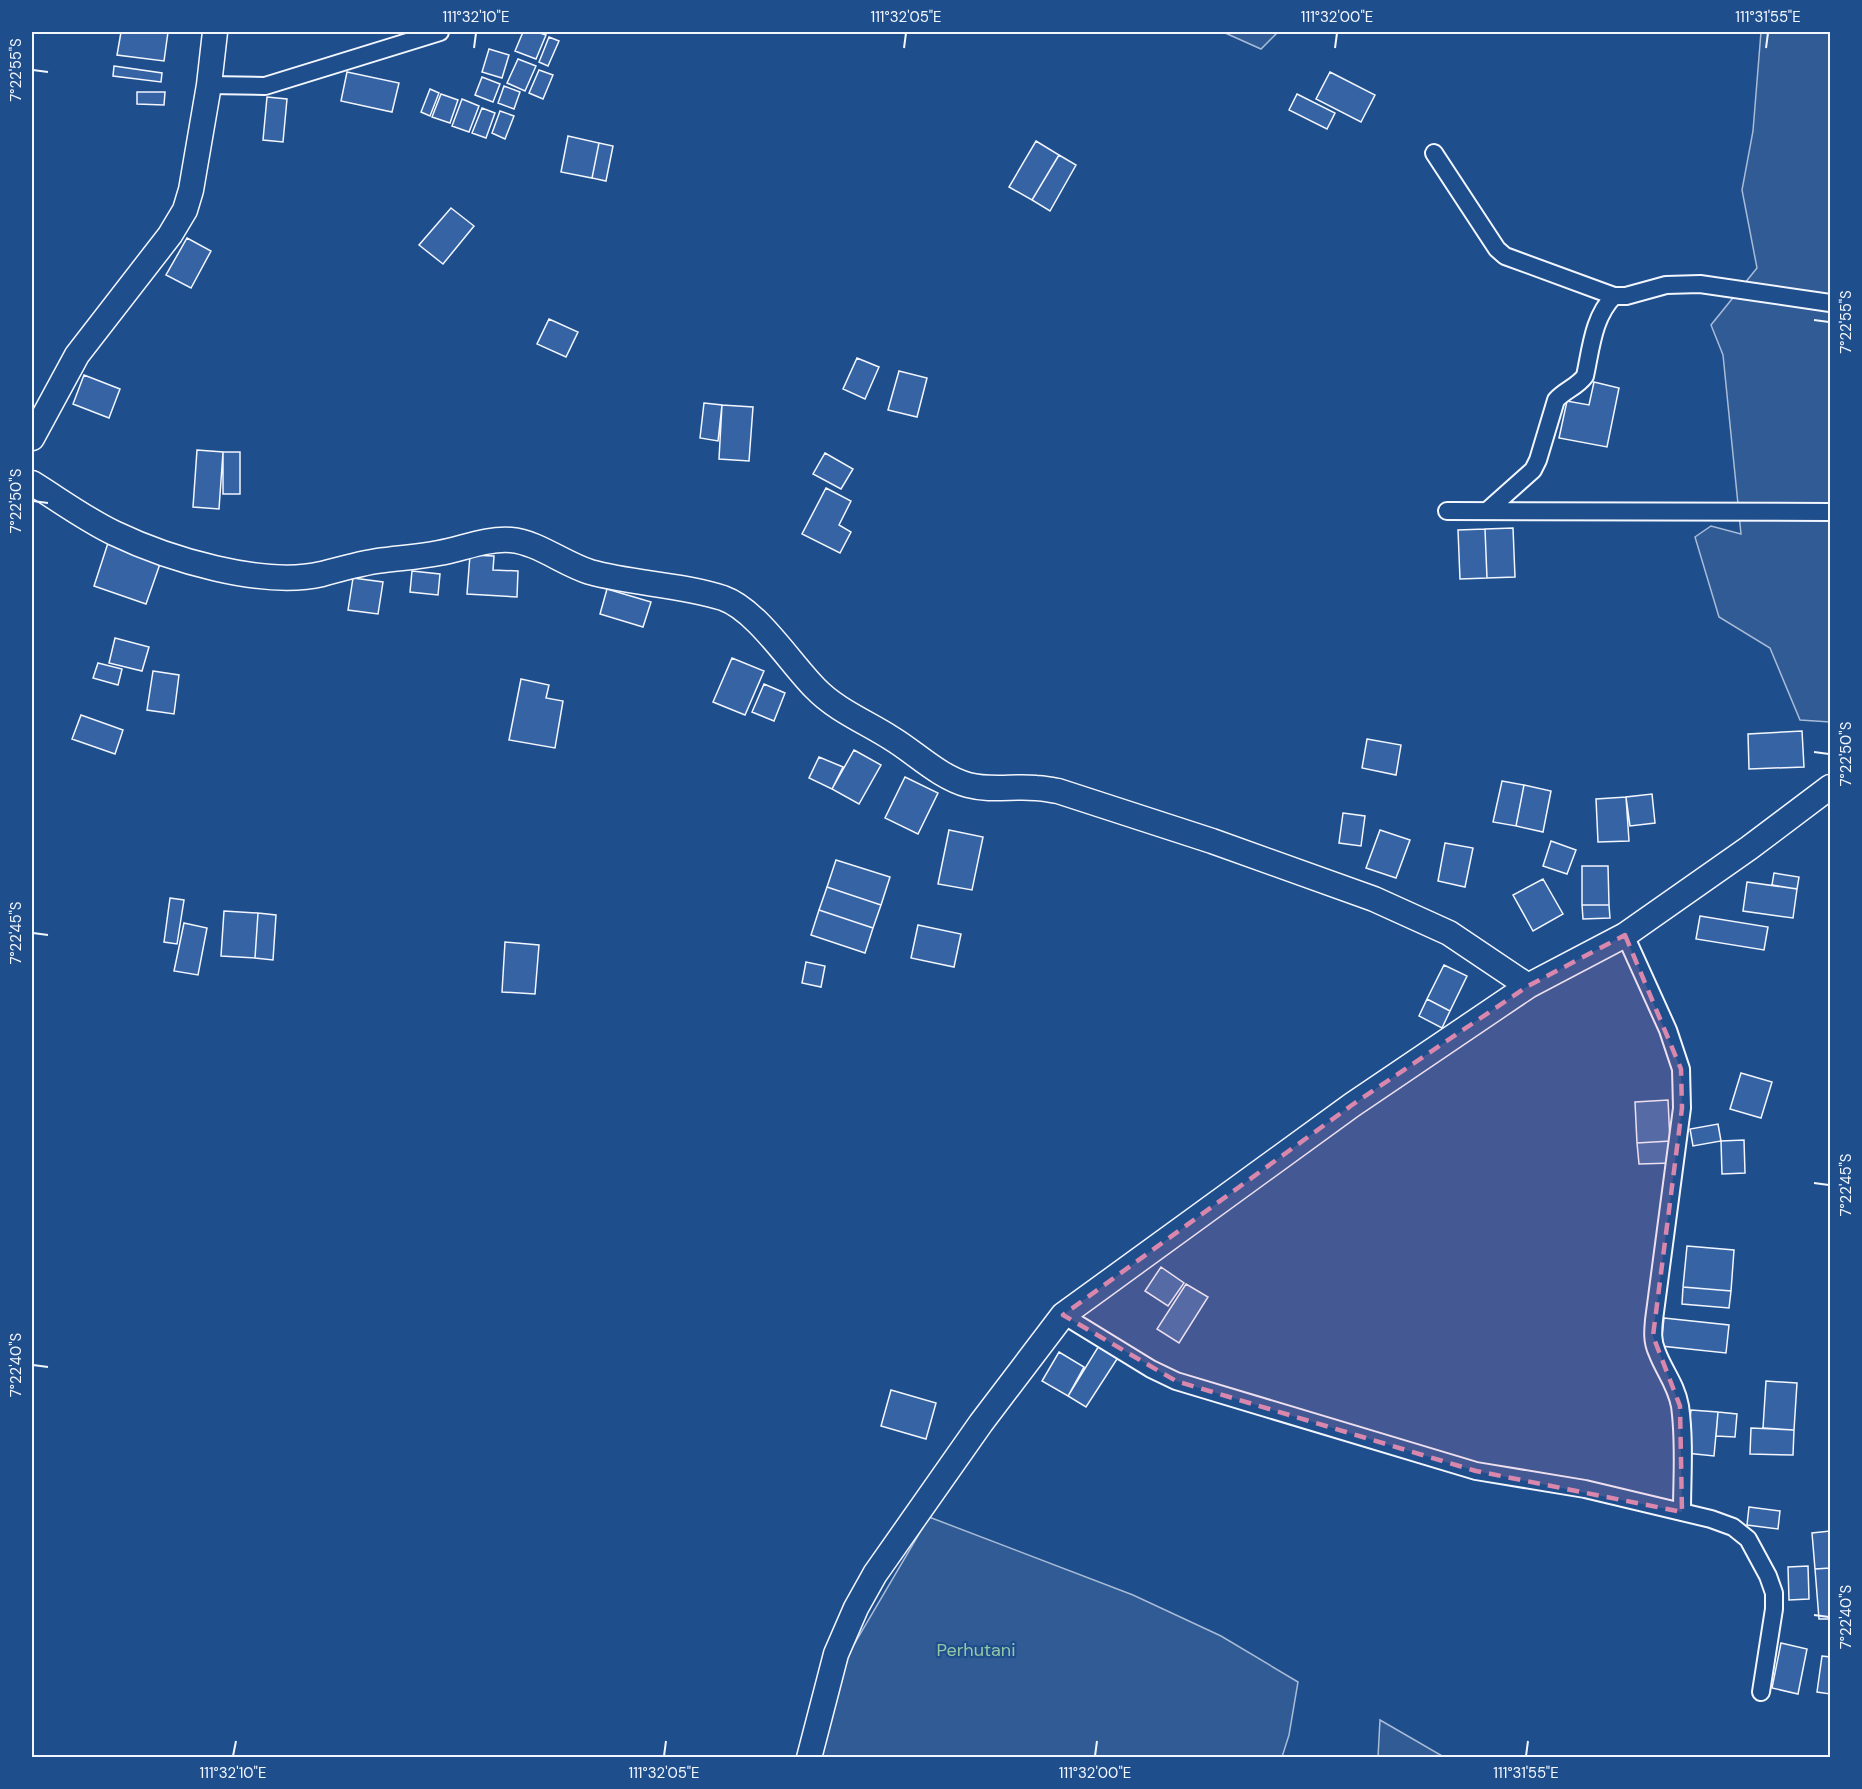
<svg xmlns="http://www.w3.org/2000/svg" width="1862" height="1789" font-family="'DM Sans',sans-serif">
<style>
.built{fill:#305b95;stroke:#a8bbd7;stroke-width:1.5}
.building{fill:#3563a3;stroke:#f2f6ff;stroke-width:1.5}
.lines{fill:none;stroke-linecap:round;stroke-linejoin:round}
.street-casing{stroke:#f2f6ff;stroke-width:20}
.secondary-casing{stroke:#f2f6ff;stroke-width:27}
.street{stroke:#1f4e8c;stroke-width:16}
.secondary{stroke:#1f4e8c;stroke-width:24}
.marked{fill:#da87ad;fill-opacity:0.2;stroke:#da87ad;stroke-width:4.5;stroke-dasharray:12 8;stroke-linejoin:round}
.ticks{fill:none;stroke:#f2f6ff;stroke-width:2}
.labels{text-anchor:middle;dominant-baseline:central;stroke-width:4.5;stroke-linejoin:round;paint-order:stroke}
.park-label{font-size:18px;fill:#97c8a6;stroke:#1f4e8c}
.neatline{fill:none;stroke:#f2f6ff;stroke-width:2}
.ticks-label{font-size:15px;text-anchor:middle;fill:#f2f6ff}
</style>
<rect width="100%" height="100%" fill="#1f4e8c"/>
<path class="built" d="M1223,32H1278L1261,49Z
M1761,32H1830V722L1800,720L1770,648L1719,617L1695,537L1711,526L1741,534L1723,355L1711,325L1757,268L1742,190L1753,131Z
M929,1517L1133,1595L1221,1636L1298,1682L1289,1735L1282,1757L812,1758L836,1675Z
M1380,1720L1444,1757H1378Z"/>
<path class="building" d="M121,32H168L164,61L117,55Z
M523,32H537L546,35L536,59L515,51Z
M549,37L559,41L548,66L539,62Z
M489,49L509,55L502,78L482,72Z
M518,59L536,66L525,91L507,83Z
M114,66L162,73L161,82L113,76Z
M539,70L553,75L543,99L529,93Z
M347,72L399,83L392,112L341,101Z
M1330,72L1375,95L1361,122L1316,99Z
M482,77L500,84L493,102L475,95Z
M504,86L520,92L514,109L498,103Z
M430,89L439,93L430,116L421,112Z
M137,92H165L164,105L137,104Z
M441,94L458,100L450,123L432,117Z
M1297,94L1335,113L1327,129L1289,110Z
M267,97L287,99L283,142L263,140Z
M462,99L479,106L469,132L452,126Z
M482,108L495,113L486,138L472,133Z
M500,111L514,116L505,139L492,133Z
M568,136L599,143L592,178L561,172Z
M1036,141L1059,155L1032,200L1009,187Z
M599,143L613,146L606,181L592,178Z
M1059,155L1076,165L1050,211L1032,200Z
M451,208L474,226L443,264L419,245Z
M187,238L211,251L191,288L166,275Z
M549,319L578,332L566,357L537,344Z
M857,358L879,367L865,399L843,389Z
M899,371L927,378L917,417L888,410Z
M84,375L120,389L109,418L73,404Z
M1594,382L1619,388L1607,447L1559,438L1567,401L1589,405Z
M704,403L722,405L718,441L700,438Z
M722,405L753,407L749,461L719,459Z
M197,450L223,452L219,509L193,507Z
M223,452H240V494H223Z
M825,453L853,469L841,489L813,474Z
M826,488L851,501L839,525L851,532L840,553L802,534Z
M1513,528L1515,577L1487,578L1485,529Z
M1485,529L1487,578L1460,579L1458,530Z
M108,543L161,561L146,604L94,586Z
M470,555L494,556L493,570L518,571L517,597L467,594Z
M412,571L440,574L438,595L410,592Z
M353,578L383,582L378,614L348,610Z
M607,589L651,602L643,627L600,614Z
M115,638L149,647L142,671L109,663Z
M732,658L764,671L745,715L713,702Z
M98,663L122,669L118,685L93,678Z
M153,671L179,675L174,714L147,710Z
M521,679L549,685L546,698L563,701L555,748L509,740Z
M764,684L785,693L774,721L752,712Z
M81,715L123,730L115,754L72,739Z
M1802,731L1804,767L1749,769L1748,734Z
M1367,739L1401,745L1396,775L1362,768Z
M854,750L881,765L859,804L832,789Z
M819,757L843,767L832,789L809,778Z
M905,777L938,793L918,834L885,818Z
M1502,781L1524,785L1516,826L1493,822Z
M1524,785L1551,791L1543,832L1516,826Z
M1652,794L1655,823L1630,826L1626,797Z
M1626,797L1629,841L1598,842L1596,799Z
M1343,813L1365,816L1361,846L1339,843Z
M949,830L983,837L972,890L938,884Z
M1380,830L1410,840L1396,878L1366,868Z
M1551,841L1576,850L1567,874L1543,866Z
M1445,843L1473,848L1465,887L1438,881Z
M836,860L890,877L881,905L827,887Z
M1582,866H1608L1609,905H1582Z
M1774,873L1799,877L1797,889L1772,885Z
M1543,879L1563,914L1533,931L1513,895Z
M1747,882L1797,889L1793,918L1743,911Z
M827,887L881,905L873,928L819,910Z
M170,898L184,900L177,944L164,942Z
M1582,905H1609L1610,918L1583,919Z
M819,910L873,928L865,953L811,935Z
M224,911L258,913L255,958L221,956Z
M258,913L276,915L273,960L255,958Z
M1700,916L1768,927L1764,950L1696,939Z
M184,923L207,928L198,975L174,971Z
M918,925L961,934L954,967L911,958Z
M505,942L539,945L535,994L502,992Z
M806,962L825,966L821,987L802,983Z
M1444,965L1467,976L1450,1011L1427,999Z
M1427,999L1450,1011L1442,1028L1419,1016Z
M1741,1073L1772,1082L1761,1118L1730,1109Z
M1668,1100L1670,1141L1637,1143L1635,1102Z
M1718,1124L1721,1141L1693,1146L1690,1129Z
M1744,1140L1745,1173L1722,1174L1721,1141Z
M1670,1141L1672,1163L1639,1164L1637,1143Z
M1687,1246L1734,1250L1731,1291L1683,1287Z
M1161,1267L1184,1283L1168,1306L1145,1291Z
M1186,1284L1208,1297L1179,1343L1157,1329Z
M1683,1287L1731,1291L1729,1308L1682,1304Z
M1664,1318L1729,1325L1726,1353L1661,1346Z
M1100,1344L1119,1356L1086,1407L1068,1396Z
M1059,1352L1084,1367L1068,1396L1042,1381Z
M1766,1381L1797,1383L1794,1430L1763,1428Z
M891,1390L936,1403L926,1439L881,1426Z
M1691,1410L1718,1412L1714,1456L1686,1453Z
M1718,1412L1737,1414L1735,1437L1716,1436Z
M1751,1428L1794,1430L1793,1455L1750,1454Z
M1749,1507L1780,1511L1778,1529L1747,1525Z
M1830,1531V1568L1815,1569L1812,1533Z
M1808,1566L1809,1599L1789,1600L1788,1567Z
M1830,1568V1619H1819L1815,1569Z
M1781,1643L1807,1649L1798,1694L1772,1688Z
M1822,1656L1830,1657V1694L1817,1692Z"/>
<g class="lines">
<g class="street-casing">
<path id="street" d="M209,85L265,86L440,32
M1434,153L1497,249L1505,256L1614,296H1626L1666,285L1700,284L1830,303
M1447,511L1830,512
M1487,511L1533,470L1538,460L1556,400C1565,390 1577,387 1585,376C1591,349 1593,317 1614,296
M1625,935L1668,1030L1681,1069L1682,1108L1654,1320C1653,1331 1652,1341 1657,1352C1664,1371 1676,1384 1680,1406C1685,1441 1682,1478 1682,1512
M1063,1315L1151,1369L1176,1381L1476,1471L1585,1489L1711,1519L1733,1527L1748,1539L1768,1576L1774,1593V1609L1761,1692"/>
</g>
<g class="secondary-casing">
<path id="secondary" d="M32,438L77,355L170,235L185,210L191,190L209,85L215,32
M32,483C58,499 85,519 114,533C168,559 263,588 322,574C340,569 358,564 377,561C398,558 418,557 439,553C462,549 487,538 511,540C537,542 564,564 590,572C633,584 680,584 723,598C757,610 790,663 815,688C836,710 866,722 891,738C916,753 939,777 968,785C990,791 1013,786 1036,788C1043,788 1051,790 1058,791L1212,841L1374,899L1449,933L1528,986
M809,1758L836,1654L856,1608L875,1574L981,1423L1063,1315L1352,1105L1528,986L1625,935L1749,848L1830,787"/>
</g>
<use href="#street" class="street"/>
<use href="#secondary" class="secondary"/>
</g>
<path class="marked" d="M1625,935L1681,1069L1682,1108L1653,1336L1680,1406L1682,1512L1476,1471L1176,1381L1063,1315L1352,1105L1528,986Z"/>
<path class="ticks" d="M474,48L476,33M904,48L906,33M1335,48L1337,33M1766,48L1768,33M33,70L48,72M1814,320L1829,322M33,501L48,503M1814,752L1829,754M33,933L48,935M1814,1183L1829,1185M33,1365L48,1367M1814,1615L1829,1617M233,1756L236,1741M664,1756L666,1741M1095,1756L1097,1741M1526,1756L1528,1741"/>
<g class="labels">
<g class="park-label">
<text x="976" y="1650">Perhutani</text>
</g>
</g>
<rect width="1862" height="1789" fill="none" stroke="#1f4e8c" stroke-width="66"/>
<rect x="33" y="33" width="1796" height="1723" class="neatline"/>
<g class="ticks-label">
<text x="476" y="22">111°32'10"E</text>
<text x="906" y="22">111°32'05"E</text>
<text x="1337" y="22">111°32'00"E</text>
<text x="1768" y="22">111°31'55"E</text>
<text transform="translate(16 70) rotate(-90)" y="5">7°22'55"S</text>
<text transform="translate(1846 322) rotate(-90)" y="5">7°22'55"S</text>
<text transform="translate(16 501) rotate(-90)" y="5">7°22'50"S</text>
<text transform="translate(1846 754) rotate(-90)" y="5">7°22'50"S</text>
<text transform="translate(16 933) rotate(-90)" y="5">7°22'45"S</text>
<text transform="translate(1846 1185) rotate(-90)" y="5">7°22'45"S</text>
<text transform="translate(16 1365) rotate(-90)" y="5">7°22'40"S</text>
<text transform="translate(1846 1617) rotate(-90)" y="5">7°22'40"S</text>
<text x="233" y="1778">111°32'10"E</text>
<text x="664" y="1778">111°32'05"E</text>
<text x="1095" y="1778">111°32'00"E</text>
<text x="1526" y="1778">111°31'55"E</text>
</g>
</svg>
